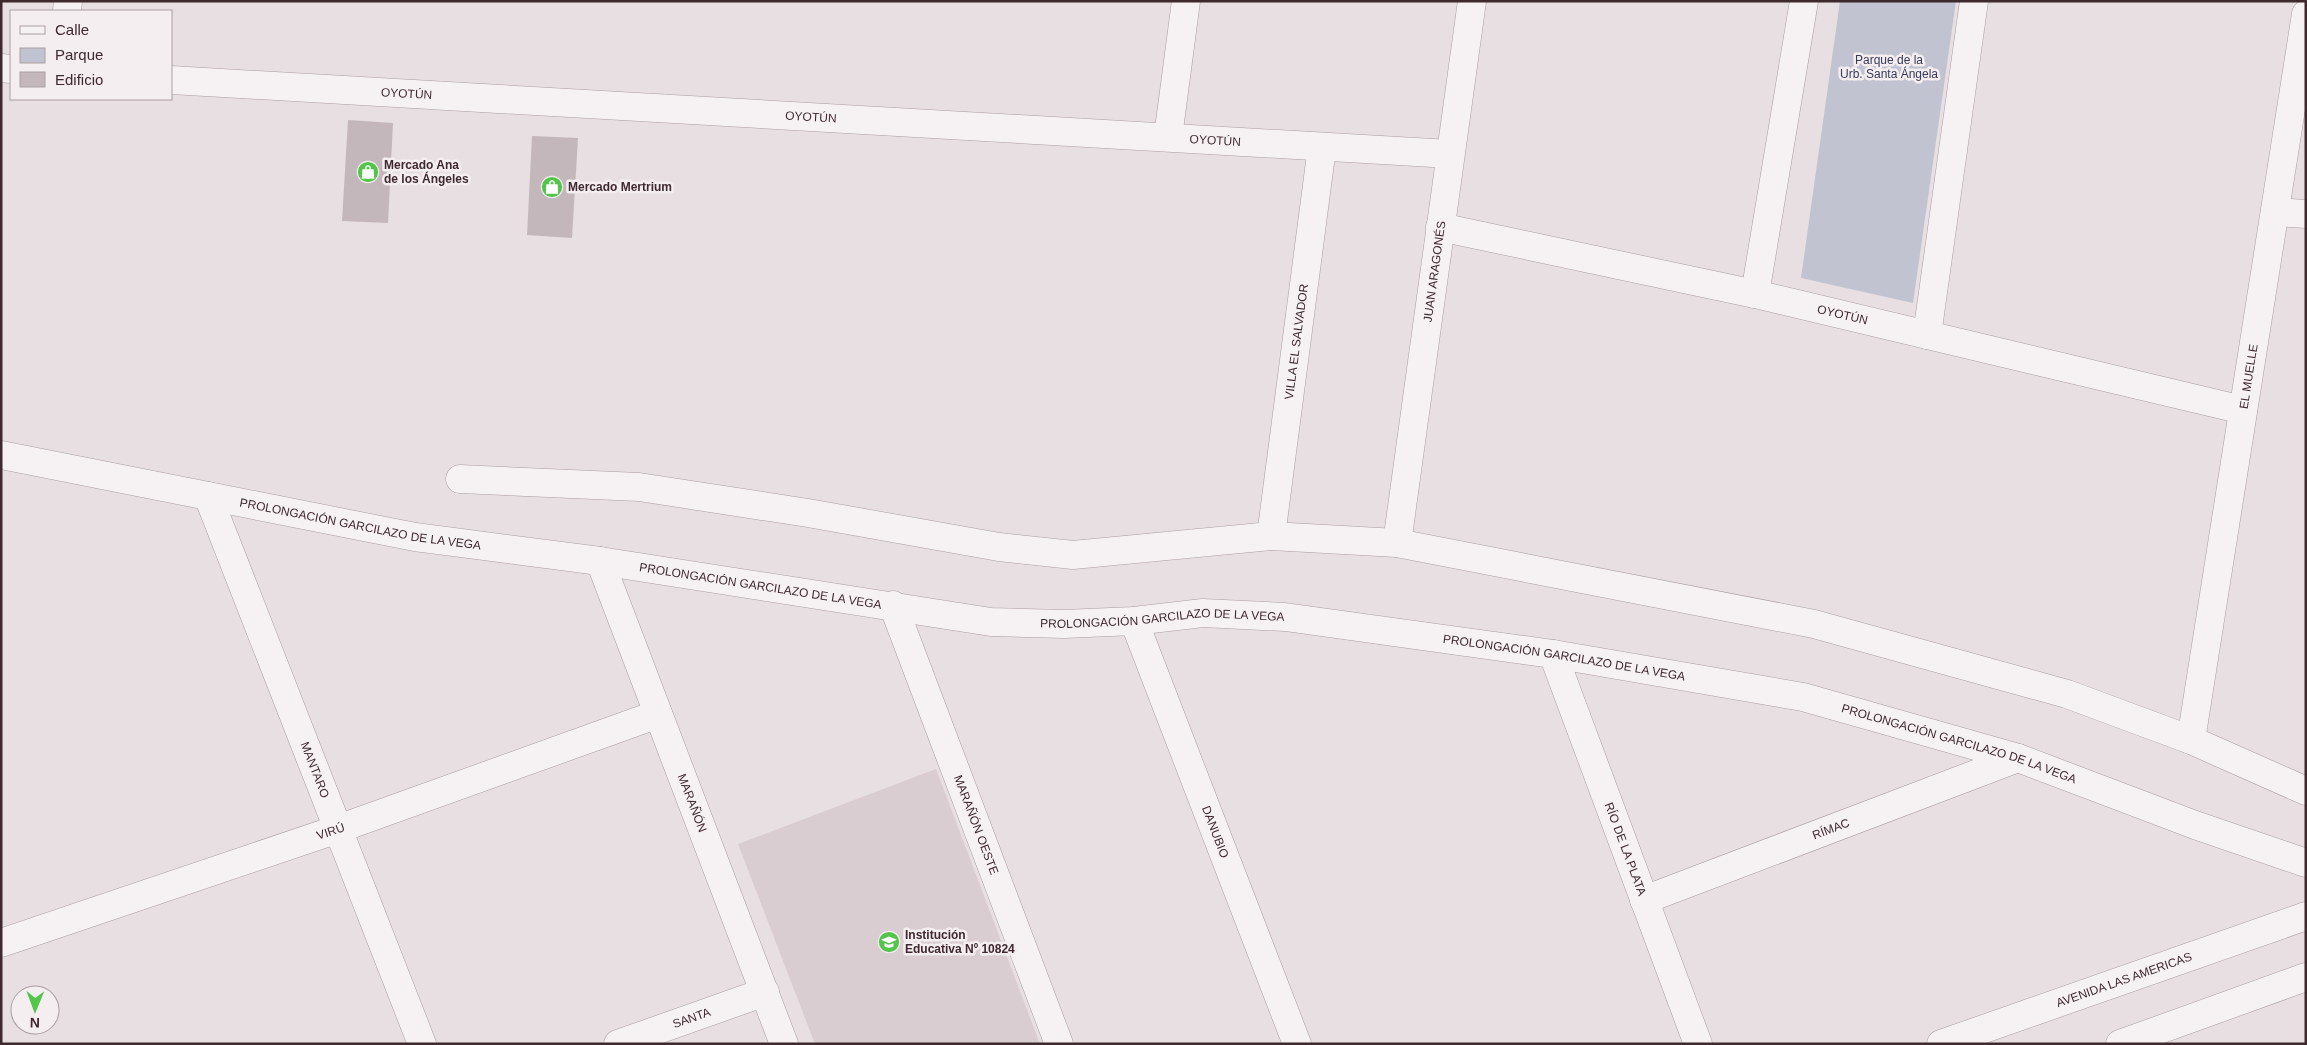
<svg xmlns="http://www.w3.org/2000/svg" width="2307" height="1045" font-family="Arial,sans-serif">
<style>
.built{fill:#d9cdd1}
.green{fill:#c1c3d1}
.building{fill:#c4b7bb}
.lines{fill:none;stroke-linecap:round;stroke-linejoin:round}
.minor-casing{stroke:#aa9da2;stroke-width:29}
.minor{stroke:#f6f2f3;stroke-width:28}
.labels{text-anchor:middle;dominant-baseline:central;stroke-width:5;stroke-linejoin:round;paint-order:stroke}
.park-label{font-size:12px;fill:#373b58;stroke:#f5eef1}
.street-label{font-size:12px;fill:#3e292f;stroke:#f5eef1}
.poi-label{font-size:12px;font-weight:bold;fill:#3e292f;stroke:#f5eef1;text-anchor:start}
</style>
<rect width="100%" height="100%" fill="#e7dfe2"/>
<path class="built" d="M936,769L1040,1044H815L738,844Z"/>
<path class="green" d="M1840,1H1956L1913,303L1801,278Z"/>
<path class="building" d="M348,120L393,123L388,223L342,221Z
M532,136L578,138L572,238L527,235Z"/>
<g class="lines">
<g class="minor-casing">
<g id="minor">
<path d="M67,11L68,1"/>
<path d="M1,68L11,69"/>
<path id="s1" d="M171,80L1450,154"/>
<path d="M1168,137L1186,1"/>
<path d="M2275,212L2306,214"/>
<path id="s2" d="M1440,227L1755,294L2243,410"/>
<path d="M1755,294L1804,1"/>
<path d="M1927,335L1974,1"/>
<path id="s3" d="M1,455L415,537L600,561L991,622L1064,624L1134,621L1203,613L1285,617L1553,654L1803,697L2018,758L2195,825L2306,863"/>
<path d="M460,479L639,487L808,513L999,547L1073,555L1271,536L1397,543L1814,624L2067,694L2191,740L2306,791"/>
<path id="s4" d="M208,496L422,1044"/>
<path id="s5" d="M1271,536L1322,147"/>
<path id="s6" d="M1397,543L1472,1"/>
<path id="s7" d="M600,561L784,1044"/>
<path id="s8" d="M893,605L1059,1044"/>
<path id="s9" d="M1134,621L1297,1044"/>
<path id="s10" d="M1553,654L1698,1044"/>
<path id="s11" d="M2191,740L2306,14"/>
<path id="s12" d="M1644,900L2018,758"/>
<path id="s13" d="M1,943L338,829L658,714"/>
<path id="s14" d="M618,1044L765,992"/>
<path id="s15" d="M1941,1044L2306,916"/>
<path d="M2120,1044L2306,977"/>
</g>
</g>
<use href="#minor" class="minor"/>
</g>
<defs>
<g id="shop-disc" transform="scale(1.125)"><circle r="9.5" fill="#53c54b" stroke="#f5eef1"/><path d="M-5-2.5h2.3a2.7 3.5 0 0 1 5.4 0H5L5.5 6h-11ZM-1.5-2.5h3a1.5 2.3 0 0 0-3 0Z" fill="#fff"/></g>
<g id="school-disc" transform="scale(1.125)"><circle r="9.5" fill="#53c54b" stroke="#f5eef1"/><path d="M0-5L7-2L0 1L-7-2ZM-4 1L0 2.5L4 1V4Q0 6-4 4Z" fill="#fff"/></g>
</defs>
<g fill-rule="evenodd">
<use href="#shop-disc" x="368" y="172"/>
<use href="#shop-disc" x="552" y="187"/>
<use href="#school-disc" x="889" y="942"/>
</g>
<g class="labels">
<g class="park-label">
<text x="1889" y="60">Parque de la<tspan x="1889" dy="14">Urb. Santa Ángela</tspan></text>
</g>
<g class="street-label">
<text stroke="none"><textPath href="#s1" startOffset="236">OYOTÚN</textPath></text>
<text stroke="none"><textPath href="#s1" startOffset="641">OYOTÚN</textPath></text>
<text stroke="none"><textPath href="#s1" startOffset="1046">OYOTÚN</textPath></text>
<text stroke="none"><textPath href="#s6" startOffset="274">JUAN ARAGONÉS</textPath></text>
<text stroke="none"><textPath href="#s2" startOffset="412">OYOTÚN</textPath></text>
<text stroke="none"><textPath href="#s5" startOffset="196">VILLA EL SALVADOR</textPath></text>
<text stroke="none"><textPath href="#s11" startOffset="368">EL MUELLE</textPath></text>
<text stroke="none"><textPath href="#s3" startOffset="366">PROLONGACIÓN GARCILAZO DE LA VEGA</textPath></text>
<text stroke="none"><textPath href="#s3" startOffset="771">PROLONGACIÓN GARCILAZO DE LA VEGA</textPath></text>
<text stroke="none"><textPath href="#s3" startOffset="1176">PROLONGACIÓN GARCILAZO DE LA VEGA</textPath></text>
<text stroke="none"><textPath href="#s3" startOffset="1581">PROLONGACIÓN GARCILAZO DE LA VEGA</textPath></text>
<text stroke="none"><textPath href="#s3" startOffset="1986">PROLONGACIÓN GARCILAZO DE LA VEGA</textPath></text>
<text stroke="none"><textPath href="#s4" startOffset="294">MANTARO</textPath></text>
<text stroke="none"><textPath href="#s7" startOffset="259">MARAÑÓN</textPath></text>
<text stroke="none"><textPath href="#s8" startOffset="235">MARAÑÓN OESTE</textPath></text>
<text stroke="none"><textPath href="#s12" startOffset="200">RÍMAC</textPath></text>
<text stroke="none"><textPath href="#s13" startOffset="348">VIRÚ</textPath></text>
<text stroke="none"><textPath href="#s9" startOffset="226">DANUBIO</textPath></text>
<text stroke="none"><textPath href="#s10" startOffset="208">RÍO DE LA PLATA</textPath></text>
<text stroke="none"><textPath href="#s15" startOffset="194">AVENIDA LAS AMERICAS</textPath></text>
<text stroke="none"><textPath href="#s14" startOffset="78">SANTA</textPath></text>
</g>
<g class="poi-label">
<text x="384" y="165">Mercado Ana<tspan x="384" dy="14">de los Ángeles</tspan></text>
<text x="568" y="187">Mercado Mertrium</text>
<text x="905" y="935">Institución<tspan x="905" dy="14">Educativa Nº 10824</tspan></text>
</g>
</g>
<rect width="2307" height="1045" fill="none" stroke="#3e292f" stroke-width="5"/>
<rect x="10" y="10" width="162" height="90" fill="#f5eef1" stroke="#ac9fa3"/>
<rect x="20" y="26" width="25" height="8" fill="#f6f2f3" stroke="#ac9fa3"/>
<text x="55" y="35" font-size="15" fill="#3e292f">Calle</text>
<rect x="20" y="48" width="25" height="15" fill="#c1c3d1" stroke="#ac9fa3"/>
<text x="55" y="60" font-size="15" fill="#3e292f">Parque</text>
<rect x="20" y="72" width="25" height="15" fill="#c4b7bb" stroke="#ac9fa3"/>
<text x="55" y="85" font-size="15" fill="#3e292f">Edificio</text>
<g transform="translate(35 1010) rotate(181)"><circle r="24" fill="#f5eef1" stroke="#ac9fa3"/>
<path d="M0-4L9 19L0 12L-9 19Z" fill="#53c54b"/>
<text y="-8" font-size="14" font-weight="bold" text-anchor="middle" fill="#3e292f">N</text>
</g>
</svg>
